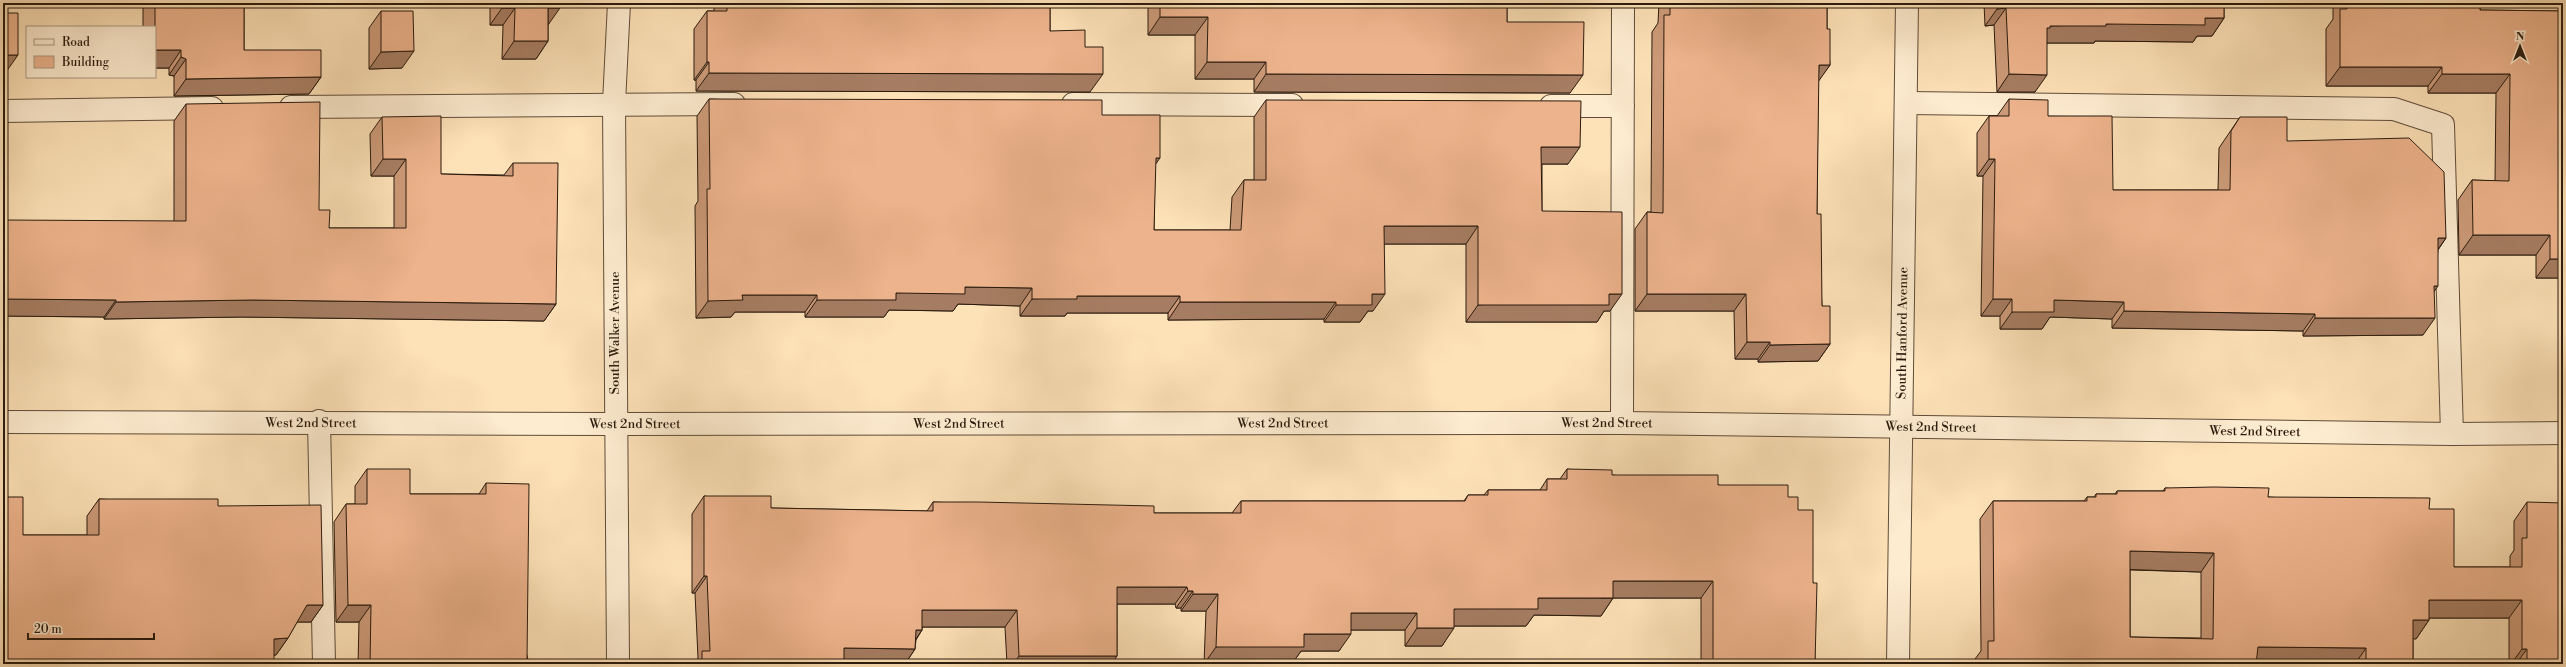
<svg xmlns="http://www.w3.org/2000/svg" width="2566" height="667" font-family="'Libre Bodoni',serif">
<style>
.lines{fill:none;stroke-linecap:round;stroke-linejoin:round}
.lane-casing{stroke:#5f4c38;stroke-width:24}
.street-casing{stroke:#5f4c38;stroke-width:24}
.lane{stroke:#feecd0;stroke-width:22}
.street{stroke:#feecd0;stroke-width:22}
.wall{fill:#cc9a78;stroke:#2a1b0e;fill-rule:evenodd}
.shaded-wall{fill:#a67d62;stroke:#2a1b0e}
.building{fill:#edb38c;stroke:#2a1b0e;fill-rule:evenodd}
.labels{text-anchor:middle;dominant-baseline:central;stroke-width:3;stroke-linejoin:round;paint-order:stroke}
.street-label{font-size:13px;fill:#2a1b0e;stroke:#feecd0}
</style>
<rect width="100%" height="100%" fill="#fde1b7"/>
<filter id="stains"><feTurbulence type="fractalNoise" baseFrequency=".005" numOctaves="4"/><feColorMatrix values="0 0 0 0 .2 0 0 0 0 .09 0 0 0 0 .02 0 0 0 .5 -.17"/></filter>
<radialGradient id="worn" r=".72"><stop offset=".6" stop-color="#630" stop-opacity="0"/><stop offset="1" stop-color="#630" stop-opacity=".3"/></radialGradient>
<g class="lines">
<g class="lane-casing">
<path id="lane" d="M1907,103L2394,109L2443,125L2452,434
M1073,104L1292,105
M1551,106H1623
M291,107L734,104
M3,111L212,108
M319,421L324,664
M1622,423L1623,3"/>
</g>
<g class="street-casing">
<g id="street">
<path id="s1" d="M3,422L616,424L1622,423L2452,434L2563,433"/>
<path d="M618,664L614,103L619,3"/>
<path id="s2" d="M1898,664L1907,3"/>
</g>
</g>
<use href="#lane" class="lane"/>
<use href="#street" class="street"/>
</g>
<path class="wall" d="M143,3H244V50L321,77L309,94L174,96V76L169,75V68H155V27H143Z
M469,3H560L548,25V41L536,59H502L503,25H490V3Z
M714,3H1050V31L1085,47L1090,92L696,91V80H694V29L707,11H714Z
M1148,3H1507V22L1570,93L1254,92V79H1195V35H1148Z
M1659,3H1827V29L1830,65L1818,81L1817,214L1822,306L1830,344L1818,361L1758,362V359H1735L1734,311H1635V229L1647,212H1651L1652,32L1658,23Z
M1984,3H2224V18L2212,36H2197L2193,42L2095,41L2094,43H2047L2035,92H1997L1994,25L1985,26Z
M2333,3H2480V10L2563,11V278H2536V255H2459L2458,200L2472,180L2495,181L2496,93H2428V86H2326V29L2333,19Z
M381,11L402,68L369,69V28Z
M709,99L1102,115L1155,164L1154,230H1230L1232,197L1244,180H1254V117L1266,100L1568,164H1542V211L1610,311H1604L1597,322H1466V244H1384L1373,311H1368L1360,322H1324V319L1168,320V313H1067L1065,316H1020V306L958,304L953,311L889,310L884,317H805V312H735L731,317L696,318L695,206L698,201L697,116Z
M2009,99L2048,116L2113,190H2218L2219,148L2240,117L2287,141L2446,238L2438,250L2434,291L2423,335L2303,336V331L2112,328V319L2050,317L2042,329H2000V316H1981L1983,176H1977V133L1989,116H1997Z
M186,104L319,210L329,228H394V176H371L370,134L382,117L441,174L504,175L513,163L556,304L544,321L241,317L104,319V317L3,316L174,221V121Z
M367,469L410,494H479L486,483L529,664H358L359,622H336L334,522L346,504H355V486Z
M1567,469L1612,475L1718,485L1788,497L1798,510L1813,583L1815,664H1701V598H1613L1601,616L1534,615L1526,626H1454L1442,646H1405V630H1351L1339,651H1301L1292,664H1204L1206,611H1181V608H1176L1175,604H1117V656L1111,664H1007L1005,627H922V630L916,640L915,649L905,664H694L698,658L695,593H692V514L704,496L771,508L927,511L933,502L1154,513H1232L1241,501H1464L1468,495H1484L1488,490H1540L1547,479H1560Z
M2165,488L2268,497L2429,509L2454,567H2510V556L2514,550V521L2527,502L2563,664H2509V618H2429V620L2416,639L2413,638V664H1975V659L1981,651L1980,519L1993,501H2084L2087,497H2094L2096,494H2115L2117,491H2163ZM2130,570L2201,572V638L2130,637Z
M99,499L218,506L323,605L311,622H297L288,638L276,655H274L23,535H87V516Z"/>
<path class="shaded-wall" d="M502,8H515L503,25H490Z
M548,8H560L548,25Z
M2006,8L1994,25L1985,26L1997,9Z
M1160,17H1208L1195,35H1148Z
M2205,18H2224L2212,36H2197L2193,42L2095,41L2094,43H2039L2047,28L2050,26L2106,24Z
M514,41H548L536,59H502Z
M155,50H181L169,68H155Z
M414,51L402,68L369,69L381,52Z
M3,55H18L6,72H3Z
M181,57L186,59L174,76L169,75Z
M707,62H709L696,80H694Z
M1207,62H1266L1254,79H1195Z
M1819,65H1830L1818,82Z
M2340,67H2442L2428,86H2326Z
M709,73L1103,74L1090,92L696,91Z
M1266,74L1583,75L1570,93L1254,92Z
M2009,74L2047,75L2035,92H1997Z
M2442,74H2510L2496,93H2428Z
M321,77L309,94L174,96L186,79Z
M1541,147H1580L1568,164H1529Z
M1156,158H1160L1148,175Z
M383,159H406L394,176H371Z
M1989,159H1995L1983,176H1977Z
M1384,226H1478L1466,244H1372Z
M2473,235H2550L2536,255H2459Z
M2438,238H2446L2434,255Z
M2550,259H2563V278H2536Z
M2434,286H2438L2426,303Z
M965,287L1032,288L1020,306L958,304L953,311L889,310L884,317H805L817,300Z
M1372,294H1385L1373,311H1368L1360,322H1324L1336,305Z
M1609,294H1622L1610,311H1604L1597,322H1466L1478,305Z
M1647,294H1746L1734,311H1635Z
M742,295H817L805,312H735L731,317L696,318L708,301Z
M1077,296H1180L1168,313H1067L1065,316H1020L1032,299Z
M3,299L116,300L104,317L3,316Z
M1993,299H2012L2000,316H1981Z
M253,300L556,304L544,321L241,317L104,319L116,302Z
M2054,300L2124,302L2112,319L2050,317L2042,329H2000L2012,312Z
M1180,302H1336L1324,319L1168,320Z
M2124,311L2315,314L2303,331L2112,328Z
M2315,318H2435L2423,335L2303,336Z
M1747,342H1770L1758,359H1735Z
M1830,344L1818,361L1758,362L1770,345Z
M2130,551L2214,553L2201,572L2117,569Z
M704,576H707L695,593H692Z
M1613,581H1713L1701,598H1601Z
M1117,587H1187L1175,604H1105Z
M1188,591H1193L1181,608H1176Z
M1193,594H1218L1206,611H1181Z
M1538,598H1613L1601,616L1534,615L1526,626H1442L1454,609Z
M2429,600H2522L2509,618H2416Z
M307,605H323L311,622H295Z
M348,605H371L359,622H336Z
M922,610H1017L1005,627H910Z
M1351,613H1417L1405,630H1339Z
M2413,620H2429L2416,639L2400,638Z
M1417,628H1454L1442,646H1405Z
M916,630H922L910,648Z
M1304,634H1351L1339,651H1301L1292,664H1204L1216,647Z
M288,638L276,655L262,656L274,639Z
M2258,647L2366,648L2355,664H2246Z
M844,648L915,649L905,664H832Z
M2522,649H2527L2516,664H2511Z
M1019,656H1117L1111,664H1013Z"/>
<path class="building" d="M155,3H244V50H321V77L186,79V59L181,57V50H155Z
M502,3H560V8H548V41H514L515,8H502Z
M727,3H1050V31L1085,30V47H1103V74L709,73V62H707V11H727Z
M1160,3H1507V22H1584L1583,75L1266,74V62H1207L1208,17H1160Z
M1670,3H1827V29H1830V65H1819L1817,214H1821L1822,306H1830V344L1770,345V342H1747L1746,294H1647V212L1663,213L1664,15H1670Z
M1997,3H2224V18H2205V25L2106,24V26H2050V28H2047V75L2009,74L2006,8L1997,9Z
M2347,3H2480V10L2563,11V259H2550V235H2473L2472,180L2509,181L2510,74H2442V67H2340V9H2347Z
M381,11H413L414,51L381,52Z
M3,13H18V55H3Z
M709,99L1102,100V115H1160V158H1156L1154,230H1241L1244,180H1266V100L1581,101L1580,147H1541L1542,211L1622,212V294H1609V305H1478V226H1384L1385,294H1372V305H1336V302H1180V296H1077V299H1032V288L965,287V294L896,293V300H817V295H742L743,300L708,301L707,189H710Z
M2009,99L2048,100V116H2112L2113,190H2230L2231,131L2240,117H2287V141L2409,138L2444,172L2446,238H2438V286H2434L2435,318H2315V314L2124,311V302L2054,300V312H2012V299H1993L1995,159H1989V116H2009Z
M320,102L319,210H330L329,228H406V159H383L382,117L441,116V174L513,176V163H558L556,304L253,300L116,302V300L3,299V220L186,221V104Z
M367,469H410V494H486V483L529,484L527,660H529V664H370L371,605H348L346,504H367Z
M1567,469L1612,470V475H1718V485H1788V497H1798V510H1813V583H1817L1815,664H1713V581H1613V598H1538V609H1454V628H1417V613H1351V634H1304V647H1216L1218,594H1193V591H1188L1187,587H1117V656H1019L1017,610H922V630H916L915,649L844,648V664H702V651H710L707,576H704V496H771V508L933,511V502H978L1154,506V513H1241V501H1465L1468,495H1488V490H1547V479H1567Z
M2214,487L2269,488L2268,497L2430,498L2429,509H2454V567H2522V538H2527V502L2563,503V664H2527V649H2522V600H2429V620H2413V664H2366V648L2258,647L2256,664H1988V641H1994L1993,501H2087V497H2096V494H2117V491H2165V488ZM2130,551L2214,553L2213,639L2130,637Z
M3,497H23V535H99V499H218V506L321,505L323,605H307L288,638L274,639V664H3Z"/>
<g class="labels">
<g class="street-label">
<text transform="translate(615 333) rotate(-90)">South Walker Avenue</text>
<text stroke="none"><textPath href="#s2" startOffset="331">South Hanford Avenue</textPath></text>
<text stroke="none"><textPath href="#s1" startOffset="308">West 2nd Street</textPath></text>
<text stroke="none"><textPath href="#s1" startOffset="1280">West 2nd Street</textPath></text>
<text stroke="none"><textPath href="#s1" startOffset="1604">West 2nd Street</textPath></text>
<text stroke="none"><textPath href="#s1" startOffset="632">West 2nd Street</textPath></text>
<text stroke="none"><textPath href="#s1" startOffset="956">West 2nd Street</textPath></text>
<text stroke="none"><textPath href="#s1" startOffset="1928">West 2nd Street</textPath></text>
<text stroke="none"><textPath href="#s1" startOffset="2252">West 2nd Street</textPath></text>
</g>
</g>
<rect width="2566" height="667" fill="none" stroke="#fde1b7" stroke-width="16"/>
<rect x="4" y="4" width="2558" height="659" fill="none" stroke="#2a1b0e" stroke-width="2"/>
<rect x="8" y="8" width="2550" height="651" fill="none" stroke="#2a1b0e"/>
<rect x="26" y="26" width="130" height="52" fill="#feecd0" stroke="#a99882"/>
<rect x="34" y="39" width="20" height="6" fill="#feecd0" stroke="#a99882"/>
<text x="62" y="46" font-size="12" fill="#2a1b0e">Road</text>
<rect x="34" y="56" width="20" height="12" fill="#edb38c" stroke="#a99882"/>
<text x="62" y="66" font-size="12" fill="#2a1b0e">Building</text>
<g transform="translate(2520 46)" stroke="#feecd0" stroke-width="3" paint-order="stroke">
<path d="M0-3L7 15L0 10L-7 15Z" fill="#2a1b0e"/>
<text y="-6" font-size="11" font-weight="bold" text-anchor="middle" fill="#2a1b0e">N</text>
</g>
<path d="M28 633v6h126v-6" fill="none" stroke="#2a1b0e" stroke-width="2"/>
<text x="34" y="633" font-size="12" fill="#2a1b0e" stroke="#feecd0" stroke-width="3" paint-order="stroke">20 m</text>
<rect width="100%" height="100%" filter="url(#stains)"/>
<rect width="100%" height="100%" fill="url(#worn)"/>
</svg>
